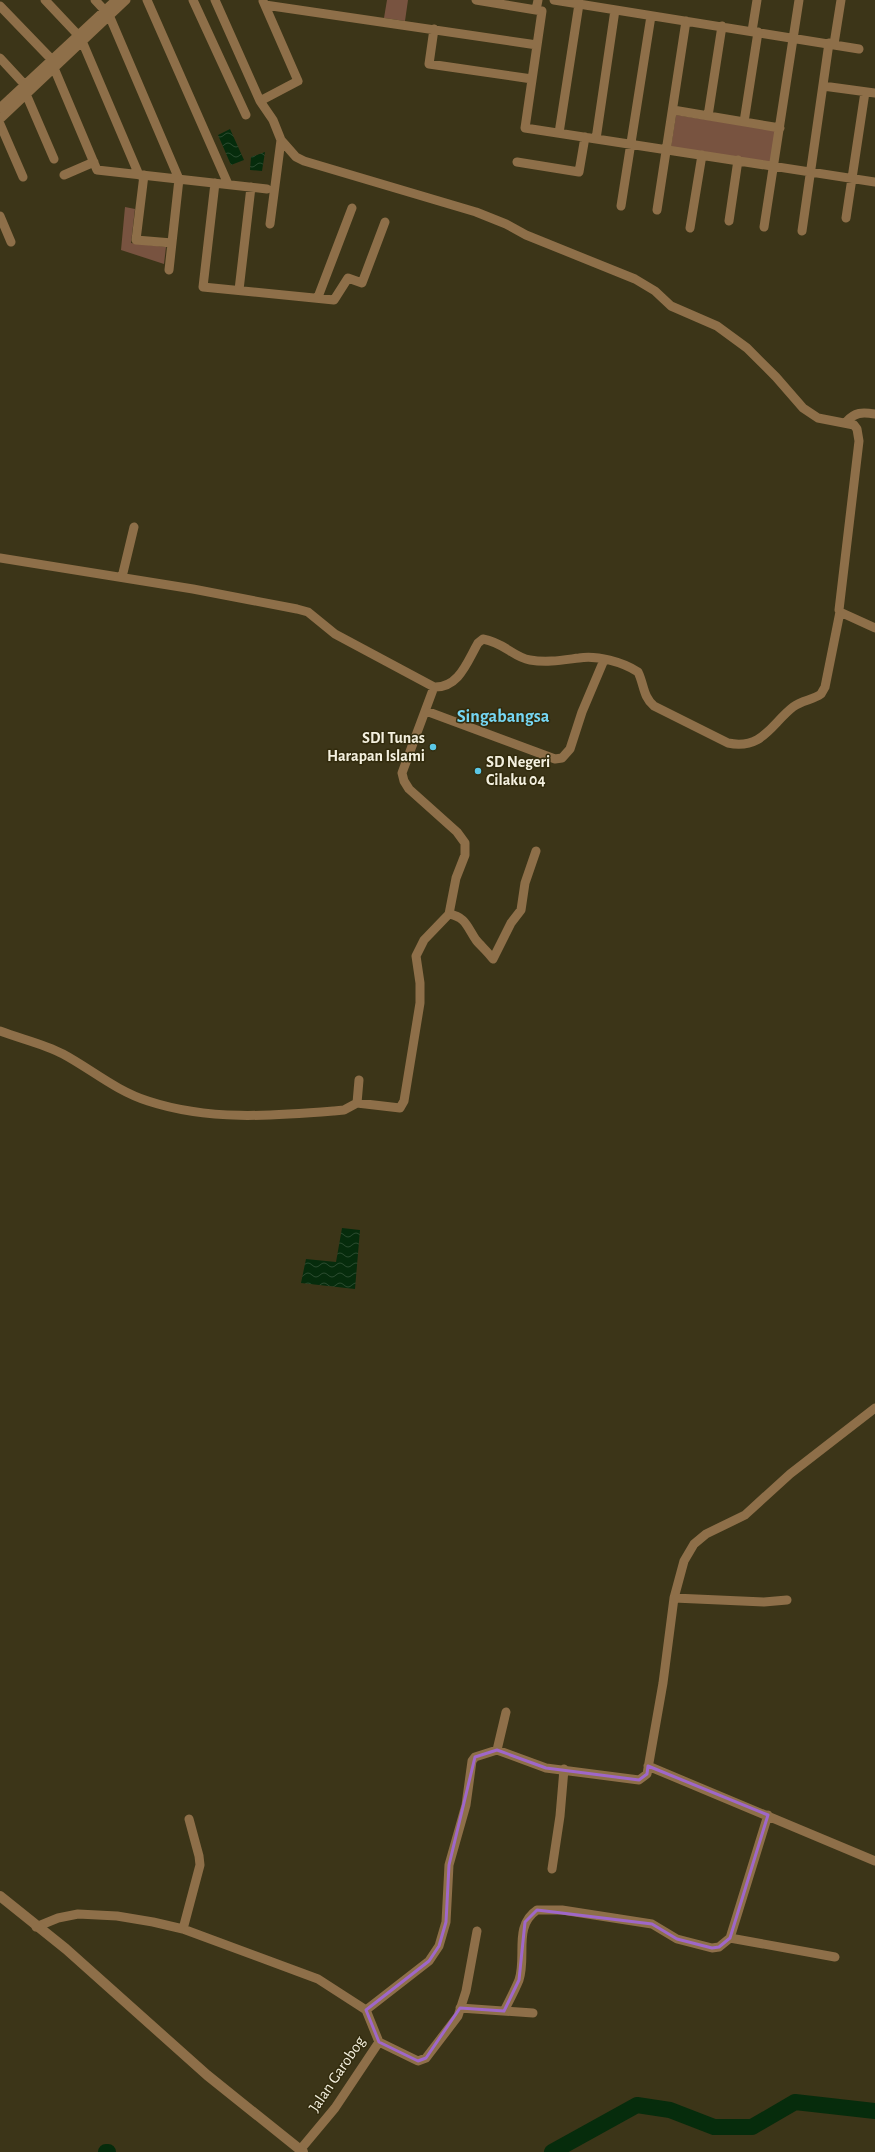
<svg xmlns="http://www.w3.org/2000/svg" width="875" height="2152" font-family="'Alegreya Sans',sans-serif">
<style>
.park{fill:#785340}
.water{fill:url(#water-waves)}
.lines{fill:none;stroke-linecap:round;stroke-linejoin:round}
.river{stroke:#062c0c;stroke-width:16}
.minor{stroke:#8e6f49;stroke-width:9}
.tertiary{stroke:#8e6f49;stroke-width:10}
.marked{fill:none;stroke:#9f67c9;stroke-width:3;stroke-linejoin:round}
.poi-dot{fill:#5bc8e7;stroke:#322b0d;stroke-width:1.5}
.labels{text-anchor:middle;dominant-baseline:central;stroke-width:3;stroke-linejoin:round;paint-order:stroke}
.poi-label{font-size:16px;font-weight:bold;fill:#f4f0df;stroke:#322b0d;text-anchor:end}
.street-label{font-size:16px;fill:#f4f0df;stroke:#322b0d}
.quarter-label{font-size:18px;font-weight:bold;fill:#76d7f4;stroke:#322b0d}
</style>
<defs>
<pattern id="water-waves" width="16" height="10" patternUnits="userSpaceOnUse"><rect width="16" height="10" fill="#062c0c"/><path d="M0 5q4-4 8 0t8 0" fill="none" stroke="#2b4b2f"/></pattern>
</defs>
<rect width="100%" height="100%" fill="#3c3518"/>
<path class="park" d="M387,0H408L405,21L384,18Z
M676,115L776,130L771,162L671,147Z
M125,207L135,209L131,243L166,247L164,264L121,250Z"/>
<path class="water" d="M230,129L244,160L231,165L218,135Z
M265,152L262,171L250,170L251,157Z
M342,1228L360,1230L355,1289L301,1283L306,1259L336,1262Z"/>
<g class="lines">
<path class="river" d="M106,2152H108
M552,2152L637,2105L670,2110L714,2127H752L795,2102L875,2111"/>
<path class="minor" d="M45,0L78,35
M95,0L109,15L179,179L169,270
M147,0L228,184
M193,0L246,115
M215,0L260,101L273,120L281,140L296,157L304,161L476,212L506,224L526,235L635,279L655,291L671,306L717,326L747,348L776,377L803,408L818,418L854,425L857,429L859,441L839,610L840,612L875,628
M476,0L536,10
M538,0L536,10L542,11L525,128L875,182
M554,0L859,49
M265,5L537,45
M0,6L56,64
M434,29L429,64L532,79
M752,31L757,0
M82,41L139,175
M834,44L841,0
M0,58L25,85
M54,68L97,170L267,189
M823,86L875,93
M26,94L54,159
M260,101L298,81L263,1
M0,108L116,0
M673,110L780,128
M708,116L722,26
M0,119L126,0
M744,122L758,32
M0,124L23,177
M559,133L579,4
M596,139L615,10
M517,162L579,172L585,137
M64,175L94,162
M144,175L136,240L172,243
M215,183L203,287L334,300L348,278L362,283L385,222
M621,206L651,16
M657,210L686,21
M0,216L11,242
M846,218L865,92
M729,221L738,160
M270,224L281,140
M764,227L799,0
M690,228L702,155
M802,231L829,43
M239,290L251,187
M318,297L352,208
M846,422C855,412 862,412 875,414
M0,558L193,589L297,609L308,612L335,634L434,687C459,688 467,662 478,643L483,639C505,643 513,657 530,660C547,663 563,660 579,658C597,655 623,662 638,672C644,684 643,697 654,706L728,743C763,750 771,724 793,707C802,700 813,700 821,694L825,687L840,612
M122,577L134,527
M426,711L555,759L562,758L570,749L582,712L604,660
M449,914C466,917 467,927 476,940C481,946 488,952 493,959L511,923L521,910L525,883L536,851
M0,1031C21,1039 44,1044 63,1054C91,1069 116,1091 148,1101C209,1121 271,1116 334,1111L344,1110L357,1103L400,1108L404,1101L420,1003V983L416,956L424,940L449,914L456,878L465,855V843L457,832L409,789L404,781L402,773L434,687
M357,1103L359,1080
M674,1598L764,1602L787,1600
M497,1750L506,1712
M648,1766L875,1861
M552,1869L560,1816L564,1769
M36,1927L58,1918L78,1914L117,1916L153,1922L183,1929L318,1979L366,2010
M183,1929L200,1865L199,1856L189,1819
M730,1938L835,1957
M460,2008L533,2013
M366,2010L429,1961L439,1946L446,1922L449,1865L466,1805L472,1761L475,1757L497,1750L546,1768L639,1780L647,1774L663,1683L674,1598L684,1561L694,1544L706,1534L745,1515L790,1474L875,1408
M504,2011C509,2001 515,1990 519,1980C527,1956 513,1926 537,1910H562L652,1924L677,1939L712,1948L719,1947L730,1938L768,1815
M379,2042L418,2061L426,2058L458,2016L466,1991L477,1931
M300,2150L335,2108L379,2042L366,2010"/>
<path class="tertiary" d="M0,1896L66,1949L207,2075L303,2152"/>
</g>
<path class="marked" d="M497,1750L546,1768L639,1780L647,1774L648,1766L768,1815L730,1938L719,1947L712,1948L677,1939L652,1924L537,1910L525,1922L519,1980L504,2011L460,2008L426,2058L418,2061L379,2042L366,2010L429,1961L439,1946L446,1922L449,1865L475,1757Z"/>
<g class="poi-dot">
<circle cx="433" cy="747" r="4"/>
<circle cx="478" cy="771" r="4"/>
</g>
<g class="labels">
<g class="poi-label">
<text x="425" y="738">SDI Tunas<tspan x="425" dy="18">Harapan Islami</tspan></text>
<text x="486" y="762" text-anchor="start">SD Negeri<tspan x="486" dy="18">Cilaku 04</tspan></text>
</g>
<g class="street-label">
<text transform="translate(337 2074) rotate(-56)">Jalan Garobog</text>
</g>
<g class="quarter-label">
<text x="503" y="717">Singabangsa</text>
</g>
</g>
</svg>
